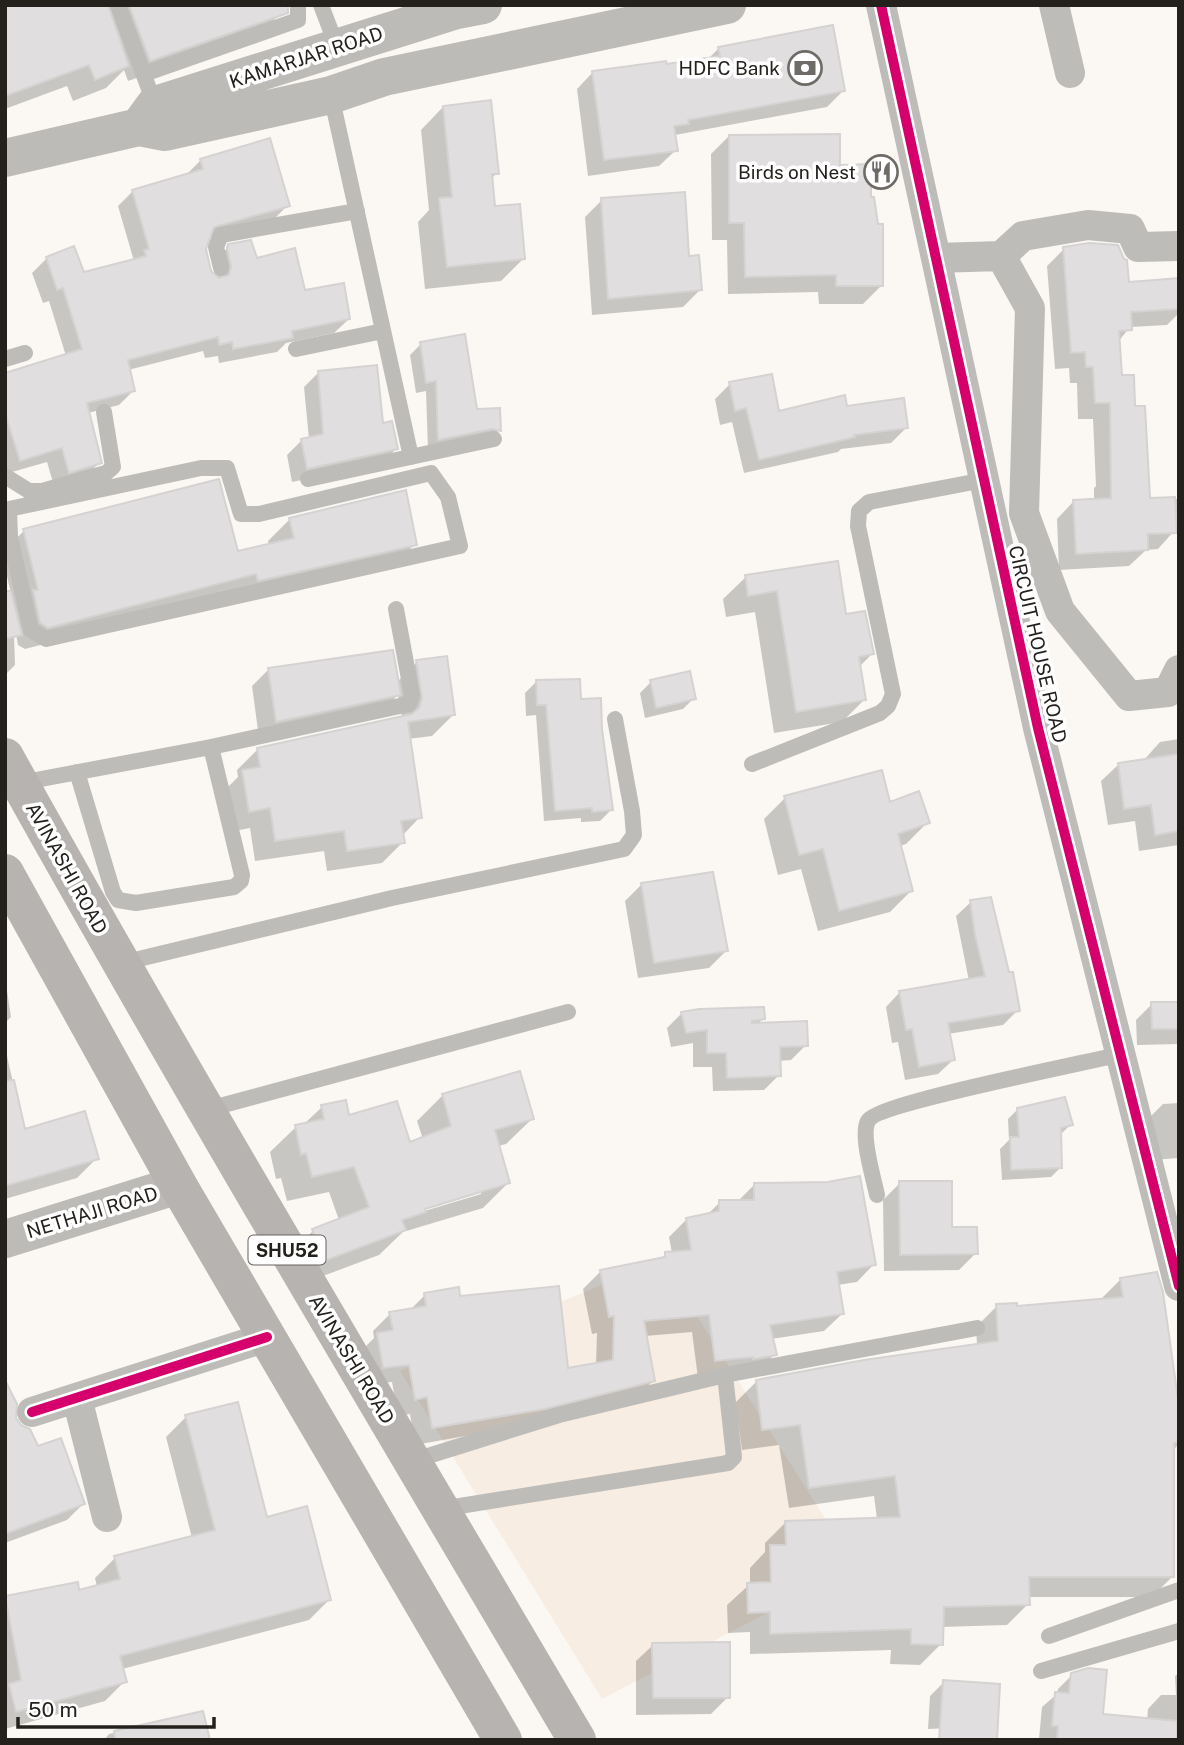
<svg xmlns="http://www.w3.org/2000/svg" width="1184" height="1745" font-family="'Public Sans',sans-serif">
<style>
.built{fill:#f7ede2}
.shadow{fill:#0003;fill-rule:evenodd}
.building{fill:#e1dedf;stroke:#d5d2d2;stroke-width:2}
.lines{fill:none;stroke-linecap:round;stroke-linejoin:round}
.lane{stroke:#bebcb9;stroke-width:16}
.street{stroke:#bebcb9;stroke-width:30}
.secondary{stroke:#bdbbb8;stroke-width:38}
.primary{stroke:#b6b3b1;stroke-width:38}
.cycleway-casing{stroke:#fff;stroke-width:15}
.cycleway{stroke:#d6006c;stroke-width:10}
.labels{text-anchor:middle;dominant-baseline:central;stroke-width:7;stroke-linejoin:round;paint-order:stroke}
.shield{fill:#fff;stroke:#666360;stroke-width:2}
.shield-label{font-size:18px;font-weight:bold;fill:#24201c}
.street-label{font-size:19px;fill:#24201c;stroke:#fff}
.poi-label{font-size:19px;fill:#24201c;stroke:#fff;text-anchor:end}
</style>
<rect width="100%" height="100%" fill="#fbf8f4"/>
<path class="built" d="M661,1259L856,1567L602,1699L400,1371Z"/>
<path class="shadow" d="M5,5H277L280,14L258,36L128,81L124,70L106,88L73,101L67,86L5,109Z
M719,48L844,90L827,107L675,135L676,150L659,166L588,176L577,89L593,72L665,66L707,60Z
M443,107L497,173L491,179L493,207L523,259L501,281L425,289L418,222L429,210L421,130Z
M729,136L839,166L869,199L881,286L863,304H819L818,292L728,294L727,240H712L711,154Z
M201,160L288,205L273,220L208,238L204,248L209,272L217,279L213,264L229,246L256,260L303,292L349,319L334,333L286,343L277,352L219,363L218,356L205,358L203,351L128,370L133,391L119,405L88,413L100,462L85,477L54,486L47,462L5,474V374L66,356L49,301L43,303L32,273L47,258L82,274L134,261L118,206L133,191L185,176Z
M602,200L688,258L700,290L683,307L592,315L585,217Z
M1064,249L1127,283L1179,280V313L1167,325L1130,327L1118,342L1120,377L1134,408L1148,500L1179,499V531L1175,530L1158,549L1146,550L1129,566L1059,570L1057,519L1073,502L1094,501V488L1096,486L1093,419H1078L1077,383H1070L1069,368L1055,369L1047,266Z
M421,344L476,410L499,430L488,441L428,450L426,391L416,393L410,355Z
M318,373L381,425L397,448L382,463L292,482L287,455L302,440L309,439L304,387Z
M730,384L778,413L846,408L906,428L891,443L841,449L838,452L744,473L732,422L720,425L715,399Z
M290,519L415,544L392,567L234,595L25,649L18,645L16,634L14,635L15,665L5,675V593H11L5,568V549L24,531L237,553L269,546L268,541Z
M746,577L844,616L872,654L859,667L864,700L842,722L774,733L755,612L726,617L723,599Z
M417,662L453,715L432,736L408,739L420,817L402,836L403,842L382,863L327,871L324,851L255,861L250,828L229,832L222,793L238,777L237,770L258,749L402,717L398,695L382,711L259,738L252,686L269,669L397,682Z
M536,682L600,729L611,810L600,821L581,822V818L544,821L536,715L526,716L525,693Z
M651,682L694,698L683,709L645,718L640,693Z
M1179,739V845L1139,851L1135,821L1108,825L1101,781L1118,765L1143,761L1160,742Z
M785,798L889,804L928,822L906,844L900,846L911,891L890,912L818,931L801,869L778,875L764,819Z
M642,884L726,951L709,968L638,978L625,901Z
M971,902L1018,1010L1003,1025L948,1034L953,1060L938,1074L905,1080L898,1042L892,1043L886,1007L900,992L969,981L956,916Z
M5,977L11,1017L5,1023Z
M1179,1003V1044L1137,1045L1136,1020L1152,1004Z
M682,1013L763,1018L757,1025L806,1045L791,1060L778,1061L779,1075L764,1090L713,1091L712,1067H693V1043L671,1047L667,1028Z
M5,1047L24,1131L97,1158L77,1178L5,1199Z
M443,1095L532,1119L506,1144L498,1146L508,1183L483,1208L403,1232L379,1255L299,1285L287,1256L313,1231L339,1220L329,1192L287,1201L281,1178L276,1179L270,1152L296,1127L303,1125L322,1107L409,1144L423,1139L417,1121ZM481,1190V1194L418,1213L417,1210Z
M1179,1103V1158L1151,1160L1147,1120L1163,1104Z
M1018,1109L1071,1124L1061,1134V1167L1051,1177L1002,1180L1000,1149L1009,1140L1008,1119Z
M900,1183L976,1253L959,1270L884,1271L883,1200Z
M754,1185L874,1264L857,1282L837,1285L842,1314L824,1331L771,1339L775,1354L757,1372L698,1378L692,1332L645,1336L653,1381L635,1398L526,1425L415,1445L410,1414L398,1416L392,1382L365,1385L360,1352L374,1338L373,1331L390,1314L410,1310L425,1295L459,1298L566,1370L596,1365L597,1333L592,1334L583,1289L601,1271L659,1260L666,1254L672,1253L669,1237L687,1219L707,1215L720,1202H737Z
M1121,1279L1179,1419V1444L1173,1450V1576L1152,1597H1028V1604L1007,1625L941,1627V1644L920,1665L890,1664L891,1650L750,1654V1632L728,1633L727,1605L750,1584V1568L765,1552V1543L786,1522L877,1519L874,1496L789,1508L779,1445L742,1450L735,1403L756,1382L977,1345L976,1327L997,1306L1016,1308L1099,1301Z
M186,1417L329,1600L309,1620L122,1669L125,1681L105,1701L5,1729V1598L76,1584L78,1592L97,1587L95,1578L115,1558L192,1538L166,1437Z
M5,1433L37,1448L83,1504L67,1520L5,1543Z
M653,1645L728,1697L711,1714L636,1715V1661Z
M1179,1673V1740L1039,1739L1042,1707L1057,1694L1058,1689L1072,1675L1102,1716L1147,1720L1148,1709L1161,1695H1176L1175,1676Z
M944,1682L950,1728L928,1729L930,1696Z
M202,1713L208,1740H104L109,1734Z"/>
<path class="building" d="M5,5H108L129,66L95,80L89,65L5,96Z
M129,5H288V13L150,61Z
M833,25L845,91L688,120L689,124L674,126L678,151L604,160L592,71L666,61L667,64L720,56L718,47Z
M491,100L499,174H492L495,206L520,204L525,259L447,267L439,198L452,197L443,106Z
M840,134V165L871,164V197H874L878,224H883V286H836V275L745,277L744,223H729V135Z
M270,138L290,206L214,227L206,249L211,271L219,278L229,275L231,266L227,248L228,244L251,240L257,258L295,248L305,290L344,283L350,319L292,331L293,338L233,349L232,342L219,345L218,337L128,360L135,391L87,403L102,463L69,473L62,448L20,461L5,413V373L82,349L63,288L57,290L46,257L74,246L84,272L146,256L144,250L149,249L132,190L203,169L200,159Z
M685,192L689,256L699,255L702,290L608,299L601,198Z
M1089,243L1118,245L1124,259L1127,260L1129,282L1179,278V309L1131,312L1132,330L1119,331L1122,375H1134L1135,406H1145L1150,498L1175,497L1177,533L1148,534V550L1076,554L1073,500L1111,498L1110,403H1095L1093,367H1086L1085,352L1071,353L1063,247Z
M465,334L477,409L500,408L501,431L492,429L438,440L436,381L426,383L420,342Z
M377,365L383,423L392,421L398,449L307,469L301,439L323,434L318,371Z
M772,374L779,411L845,395L847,406L904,398L908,428L854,435L855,437L759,460L746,408L735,411L729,382Z
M219,479L238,551L294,538L289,518L406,490L417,545L258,581L256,574L48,628L40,623L33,590H38L23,529Z
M838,561L846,614L865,611L874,654L859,657L866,700L796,712L777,591L748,596L745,575Z
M5,591H11L22,635L5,639Z
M393,650L401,695L276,722L268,668Z
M447,656L455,715L408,722L422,818L401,821L405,843L347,851L344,831L275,841L270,808L249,812L242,770L260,767L257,748L412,714L419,708L422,698L416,660Z
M690,671L696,699L656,708L650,680Z
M580,679L581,699L601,698L602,729L613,810L592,812V808L555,811L546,705H537L536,680Z
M1179,754V831L1155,835L1151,805L1124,809L1118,763Z
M882,770L890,802L919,791L930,823L898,834L913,891L839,911L823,849L799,855L784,796Z
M713,872L728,951L654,963L641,883Z
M991,897L1009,972H1013L1020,1011L948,1023L955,1060L919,1067L912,1029L906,1030L899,991L985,976L975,935L970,900Z
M1151,1002H1179V1029H1152Z
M764,1007L765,1019L752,1021V1023L807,1021L808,1046L780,1047L781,1076L727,1078L726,1053H707V1030L686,1033L681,1012L699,1009Z
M520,1071L534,1119L495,1130L510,1183L425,1209L426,1212L402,1220L406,1230L324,1261L312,1229L369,1207L354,1167L312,1177L306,1153L301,1155L295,1125L324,1119L321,1105L346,1100L349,1115L397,1101L410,1142L451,1126L442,1094Z
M14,1080L25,1129L85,1111L99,1159L5,1186V1081Z
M1065,1097L1073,1125L1061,1128L1062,1168L1011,1170L1010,1137H1019L1017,1108Z
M860,1176L876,1265L837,1272L844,1314L770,1325L777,1355L753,1359V1357L715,1361L709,1315L644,1321L655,1381L545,1409L432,1428L427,1397L415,1400L409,1365L383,1368L377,1333L393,1330L389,1312L426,1306L424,1293L459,1287L460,1296L559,1286L568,1368L613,1360L614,1316L609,1317L600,1270L665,1257V1252L691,1250L686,1218L719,1211V1200H754V1183L828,1182Z
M899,1181H952V1227H977L978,1254L900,1255Z
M1157,1272L1163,1292L1179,1406V1442L1174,1443V1577H1029L1030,1605L944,1607L943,1645L911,1644V1629L770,1634V1612L748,1613L747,1583L771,1582L770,1545H786L785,1521L900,1517L895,1476L809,1488L800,1425L762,1430L756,1380L864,1360L998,1341L996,1304L1017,1303V1306L1123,1297L1120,1278Z
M5,1380L17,1404L16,1418L21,1425L30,1429L38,1446L61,1438L85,1504L5,1534Z
M238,1402L267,1517L307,1506L331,1600L120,1656L127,1682L16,1712L9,1684L21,1680L5,1596L78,1582L79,1590L120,1579L114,1556L215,1530L185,1415Z
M730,1642V1698H653L652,1643Z
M1088,1668L1107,1670L1103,1714L1177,1721V1740H1057L1058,1726H1052L1055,1692L1069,1693L1071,1673Z
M943,1680L1000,1684L997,1740H939Z
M203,1711L210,1740H115L114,1731Z"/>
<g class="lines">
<path class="lane" d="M118,5L156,108
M321,5L337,47
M144,74L298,20V5
M331,95L411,457
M221,268L216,247L221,235L357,211
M296,349L383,331
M5,359L25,353
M5,476L29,491H42L106,473L113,467L104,412
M308,479L494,439
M5,539L10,537L9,509L201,468H227L241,514H259L431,473L448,497L460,546L46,639L31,630L10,537
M752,764L880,713L888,706L893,694L858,526L859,511L869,502L984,480
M77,772L113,892L118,900L136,903L234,887L241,881L242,875L211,747
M20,783L211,747L409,704L412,695L396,609
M122,963L392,898L624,849L634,835L632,811L615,719
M205,1110L568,1012
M877,1195C874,1179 860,1136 868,1121C877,1103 1087,1063 1121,1054
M725,1375L977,1328
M412,1461L559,1415L725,1375L734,1457L728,1463L441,1509
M1049,1636L1179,1590
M1041,1671L1179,1631"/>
<path class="street" d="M881,5L1038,728L1179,1286
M1054,5L1070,73
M1179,246L1138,247L1130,229L1088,225L1023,236L1001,256L1030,308L1024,513L1060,611L1129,696L1168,692L1179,670
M936,258L1001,256
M77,1398L107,1517
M32,1412L267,1337"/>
<path class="secondary" d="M139,127L155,105L457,10L483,5
M5,158L139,127L165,132L331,95L384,77L727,5
M5,1239L178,1185"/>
<path class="primary" d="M5,757C189,1088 384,1413 577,1740
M5,873L178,1185L503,1740"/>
<g class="cycleway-casing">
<path id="cycleway" d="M881,5L1038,728L1179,1286
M32,1412L267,1337"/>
</g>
<use href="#cycleway" class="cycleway"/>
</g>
<defs>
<g id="bank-ring" transform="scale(1.75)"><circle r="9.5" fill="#fff" stroke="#6f6c68" stroke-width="1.5"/><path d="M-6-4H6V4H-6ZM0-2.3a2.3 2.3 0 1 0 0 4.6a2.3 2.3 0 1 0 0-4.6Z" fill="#6f6c68"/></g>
<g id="restaurant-ring" transform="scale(1.75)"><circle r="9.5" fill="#fff" stroke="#6f6c68" stroke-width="1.5"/><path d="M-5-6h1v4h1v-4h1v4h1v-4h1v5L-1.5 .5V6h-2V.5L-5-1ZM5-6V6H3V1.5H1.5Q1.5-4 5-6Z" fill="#6f6c68"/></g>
</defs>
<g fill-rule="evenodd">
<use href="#bank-ring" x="805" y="68"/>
<use href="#restaurant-ring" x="881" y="172"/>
</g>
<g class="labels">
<rect class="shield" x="248.5" y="1235.5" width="77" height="29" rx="5"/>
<g class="shield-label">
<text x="287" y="1250">SHU52</text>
</g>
<g class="street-label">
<text transform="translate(306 57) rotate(-18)">KAMARJAR ROAD</text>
<text transform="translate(1038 644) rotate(77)">CIRCUIT HOUSE ROAD</text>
<text transform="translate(67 868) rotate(61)">AVINASHI ROAD</text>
<text transform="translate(92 1212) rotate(-17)">NETHAJI ROAD</text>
<text transform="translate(352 1359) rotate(59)">AVINASHI ROAD</text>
</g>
<g class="poi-label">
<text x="780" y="68">HDFC Bank</text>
<text x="856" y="172">Birds on Nest</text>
</g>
</g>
<rect width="1184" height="1745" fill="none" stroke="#24201c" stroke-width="14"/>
<path d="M18 1717v10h196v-10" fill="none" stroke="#24201c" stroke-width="3.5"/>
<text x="28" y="1717" font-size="21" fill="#24201c" stroke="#ffffff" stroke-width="5" paint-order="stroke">50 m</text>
</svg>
